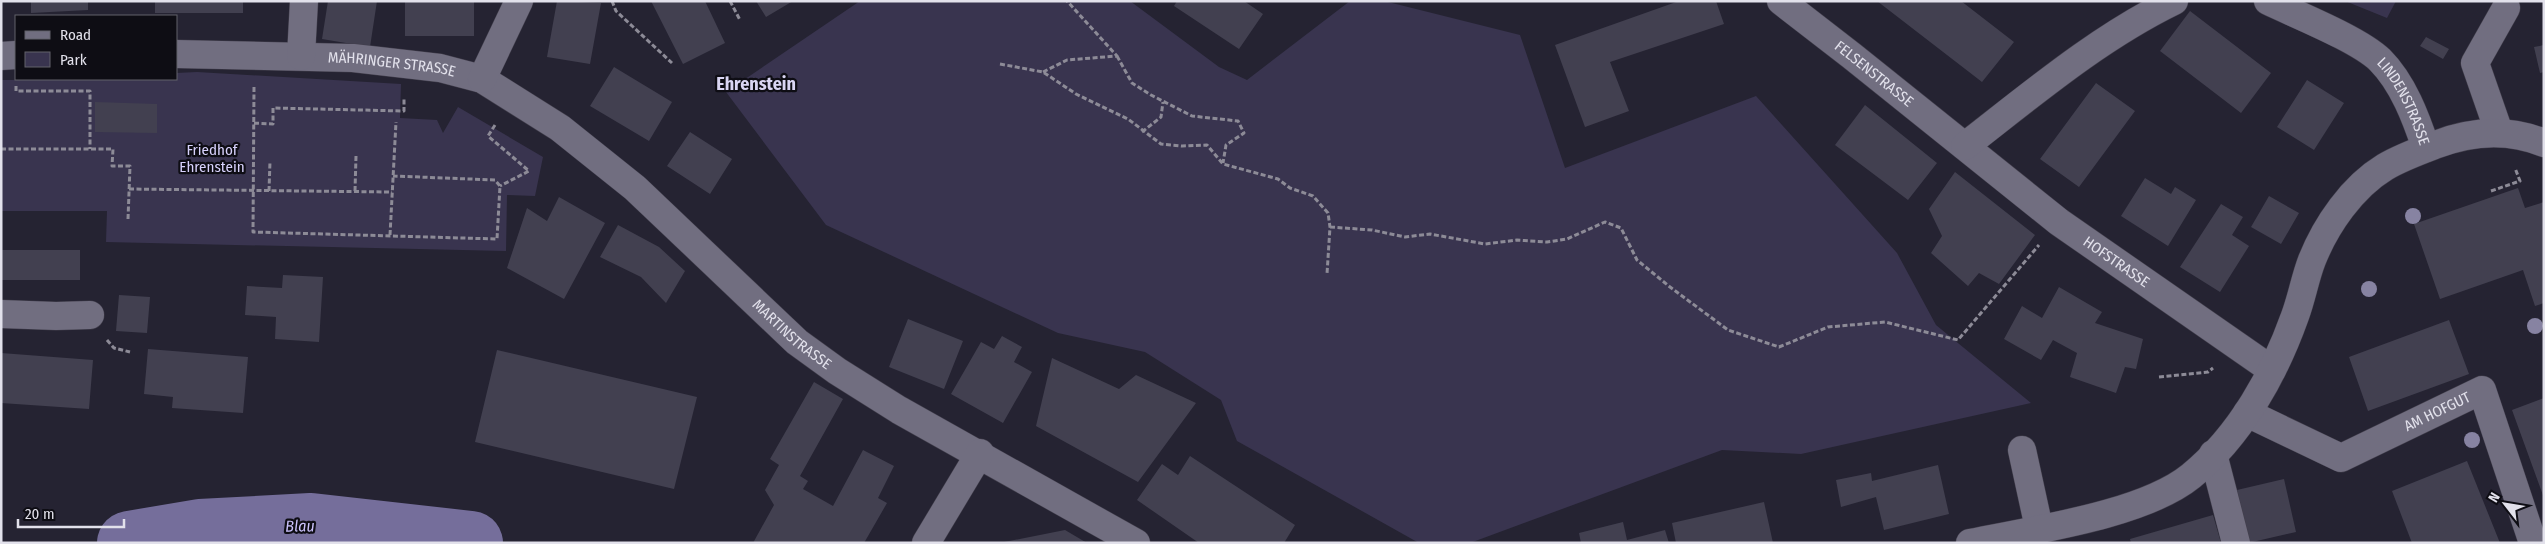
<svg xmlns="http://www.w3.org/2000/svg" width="2545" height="544" font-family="'Fira Sans Condensed',sans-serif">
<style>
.green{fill:#39344f}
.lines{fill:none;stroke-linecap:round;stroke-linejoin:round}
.river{stroke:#756e9b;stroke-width:64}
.building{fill:#424050}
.minor-casing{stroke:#423f4c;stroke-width:29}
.path{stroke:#8d8b97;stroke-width:3;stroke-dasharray:5 2.5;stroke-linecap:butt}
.minor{stroke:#716e80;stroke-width:28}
.tree{fill:#8783a2}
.labels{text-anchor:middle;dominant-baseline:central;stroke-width:4.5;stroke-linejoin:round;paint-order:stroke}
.street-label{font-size:15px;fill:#e2e1eb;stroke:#0e0d14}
.park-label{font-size:15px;fill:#d8d2fd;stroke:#0e0d14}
.water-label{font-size:16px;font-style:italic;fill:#cbc2fb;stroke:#0e0d14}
.quarter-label{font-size:18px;font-weight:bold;fill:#dad6f3;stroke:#0e0d14}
</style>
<rect width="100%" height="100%" fill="#252332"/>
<path class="green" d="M860,1H1130L1219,67L1247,80L1350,1H1384L1520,35L1565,168L1756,96L1897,253L1936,325L2031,403L1801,454L1722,450L1470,543H1419L1237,441L1221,400L1145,352L1058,333L826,225L726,92Z
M2345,1H2396L2387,18Z
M197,72L401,84L400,118L437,120L443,133L458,107L543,157L535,196L507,195L506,251L106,242L107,211H1V80L176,79V73Z"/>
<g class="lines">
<path class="river" d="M129,543L200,531L311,525L471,543"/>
</g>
<path class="building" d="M31,1H88V10L31,13Z
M155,1H243V13H155Z
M328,1H377L370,47L322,39Z
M405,1H474V36H405Z
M557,1L601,3L590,64L547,57Z
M651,1H705L725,43L683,64Z
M756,1H793L766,17Z
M1177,1H1244L1263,14L1239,49L1174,6Z
M1679,1H1716L1724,24L1610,62L1629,111L1585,127L1555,45Z
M1877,1H1961L2014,42L1982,82Z
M2190,11L2271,73L2241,113L2160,51Z
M2426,37L2449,49L2443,59L2420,46Z
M2544,45V72L2540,73L2534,47Z
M614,67L672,102L649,141L590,106Z
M2307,80L2344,103L2314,150L2277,127Z
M2096,83L2135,111L2079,187L2040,159Z
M95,102L157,104V133L95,132Z
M1865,105L1937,163L1908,200L1835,145Z
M690,132L732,159L710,194L667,166Z
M1955,172L2035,235L1999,284L1979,273L1968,286L1931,253L1942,236L1929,209Z
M2145,178L2171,194L2175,187L2196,200L2168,246L2121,216Z
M2518,188L2525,208L2544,202V303L2535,306L2523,270L2440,299L2414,224Z
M2269,196L2299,213L2281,244L2251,227Z
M559,197L605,223L564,299L507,268L527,208L547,221Z
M2221,204L2243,217L2232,235L2249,246L2220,292L2180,267Z
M618,225L659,247L685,271L666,303L641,277L600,257Z
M1,250H80V280H1Z
M283,275L323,277L319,342L275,339L276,317L245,315L247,286L282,288Z
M2059,287L2102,312L2095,323L2143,339L2136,369L2125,367L2116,393L2070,377L2077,353L2053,340L2041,360L2004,339L2022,306L2042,318Z
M119,295L150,297L147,333L116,331Z
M908,319L963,341L944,389L889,367Z
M2449,320L2469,374L2368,411L2349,357Z
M1002,336L1022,347L1014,362L1032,372L1003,423L951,394L981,342L994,349Z
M148,349L248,357L243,413L172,408L173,397L144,394Z
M497,350L697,397L674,489L475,442Z
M1,353L93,360L89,409L1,403Z
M1052,358L1119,389L1136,375L1196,403L1138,482L1036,426Z
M814,382L843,399L800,476L808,481L803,489L833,506L863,450L894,466L878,498L887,503L864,543H753L774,505L765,490L779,465L770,459Z
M2544,398V498L2512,410Z
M1190,456L1295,525L1284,543H1199L1137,500L1162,464L1178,475Z
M2467,461L2500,543H2412L2392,491Z
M1938,465L1949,514L1884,530L1876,497L1841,507L1836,480L1871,473L1872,481Z
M2284,479L2296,532L2248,543L2237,490Z
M1764,502L1773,543H1676L1672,523Z
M2213,515L2221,543H2131L2130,539Z
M1623,522L1627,540L1665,530L1669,543H1581L1579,533Z
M1065,530L1087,543H1004V542Z"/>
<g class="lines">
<g class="minor-casing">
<g id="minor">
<path id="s1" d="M1781,1L1852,56L2059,222L2272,370"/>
<path id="s2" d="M2268,1C2297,15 2358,39 2380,60C2403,83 2416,118 2426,148"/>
<path id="s3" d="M176,54L353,58L440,68L482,79L560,128L635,188L797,342L837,371L899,410L1136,543"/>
<path d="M1,56L16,55"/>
<path d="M301,56L304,1"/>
<path d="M482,79L519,1"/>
<path d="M2499,132L2475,63L2506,8"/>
<path d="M1965,146C2032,94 2098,38 2174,1"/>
<path d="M1,314L56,316L90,315"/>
<path id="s4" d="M2247,413L2341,458L2482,390L2533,543"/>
<path d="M2022,450L2039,528"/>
<path d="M2213,454L2236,543"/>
<path d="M926,543L980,453"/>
<path d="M1970,543C2032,530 2143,515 2191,476C2240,436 2274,375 2295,316C2302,297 2305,278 2312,260C2326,225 2352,187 2385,167C2400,158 2419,151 2435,145C2471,131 2507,128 2544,143"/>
</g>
</g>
<path class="path" d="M612,1L616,11L672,63
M730,1L740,20
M1117,56L1132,83L1151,95L1192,116L1238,121L1244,133L1226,145L1223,163
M1000,64L1043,72L1076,94L1128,119L1161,144L1182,146L1207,145L1223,164L1278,179L1290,188L1313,196L1328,213L1330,227L1327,274
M1043,72L1067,60L1117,56L1067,1
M16,86V91H90V149
M254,87L253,232L497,239L500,186L495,180L393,176
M254,123L273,124V108L404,111V97
M495,125L488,136L529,171L500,186
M1142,132L1161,117L1163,102
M1,149H113L112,166H130L128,219
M129,189L392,192
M269,191L270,161
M355,191L356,156
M2491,191L2520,181L2515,168
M1330,227L1372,230L1405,237L1430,234L1485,244L1517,240L1547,242L1567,239L1605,222L1621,228L1637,260L1670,287L1728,330L1779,347L1828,327L1885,322L1958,340L2039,245
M390,235L396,122
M107,340L114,348L130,352
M2159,377L2208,372L2213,368"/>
<use href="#minor" class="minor"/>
</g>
<g class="tree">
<circle cx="2413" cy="216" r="8"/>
<circle cx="2369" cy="289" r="8"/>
<circle cx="2535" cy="326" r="8"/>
<circle cx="2472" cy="440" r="8"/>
</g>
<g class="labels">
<g class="street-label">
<text stroke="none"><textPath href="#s3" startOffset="216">MÄHRINGER STRASSE</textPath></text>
<text stroke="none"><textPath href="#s1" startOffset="118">FELSENSTRASSE</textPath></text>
<text stroke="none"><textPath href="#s2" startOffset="175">LINDENSTRASSE</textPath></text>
<text stroke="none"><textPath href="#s1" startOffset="425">HOFSTRASSE</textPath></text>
<text stroke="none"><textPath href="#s3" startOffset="711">MARTINSTRASSE</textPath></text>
<text stroke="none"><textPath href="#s4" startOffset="211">AM HOFGUT</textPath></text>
</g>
<g class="park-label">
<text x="212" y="150">Friedhof<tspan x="212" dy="17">Ehrenstein</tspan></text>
</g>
<g class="water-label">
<text transform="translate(300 526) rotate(-1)">Blau</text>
</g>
<g class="quarter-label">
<text x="756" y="84">Ehrenstein</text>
</g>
</g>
<rect width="2545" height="544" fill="none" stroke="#e2e1eb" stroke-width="5"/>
<rect x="15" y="15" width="162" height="65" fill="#0e0d14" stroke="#63626a"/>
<rect x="25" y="31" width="25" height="8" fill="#716e80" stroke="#63626a"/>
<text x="60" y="40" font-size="15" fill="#e2e1eb">Road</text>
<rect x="25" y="52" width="25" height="15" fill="#39344f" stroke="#63626a"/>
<text x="60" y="65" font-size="15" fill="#e2e1eb">Park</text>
<g transform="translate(2505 504) rotate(301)" stroke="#0e0d14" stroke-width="4" paint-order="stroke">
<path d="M0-4L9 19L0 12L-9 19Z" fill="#e2e1eb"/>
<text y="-8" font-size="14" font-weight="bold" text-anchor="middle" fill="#e2e1eb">N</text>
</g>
<path d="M18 519v8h106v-8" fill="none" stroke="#e2e1eb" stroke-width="2.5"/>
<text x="25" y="519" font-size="15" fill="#e2e1eb" stroke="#0e0d14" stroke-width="4" paint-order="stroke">20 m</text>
</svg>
